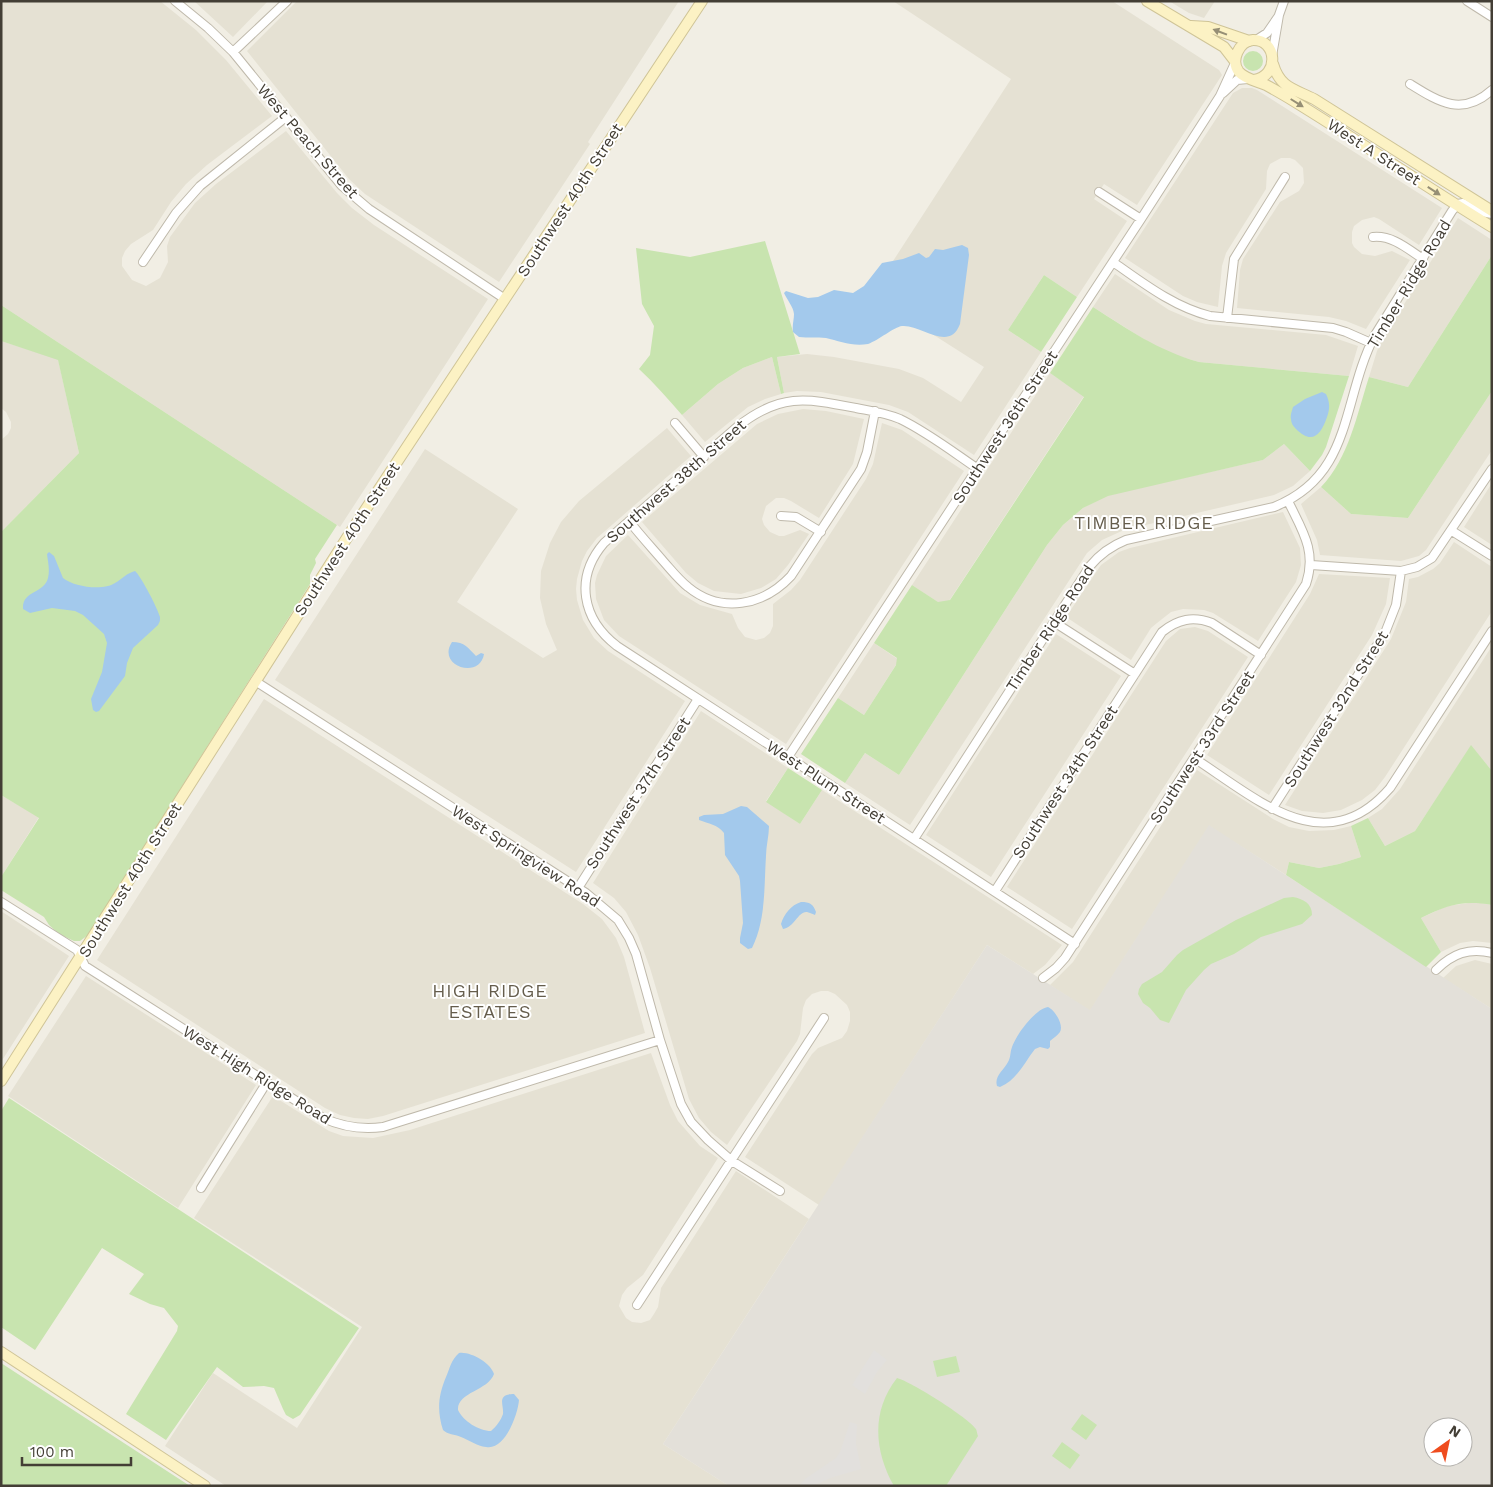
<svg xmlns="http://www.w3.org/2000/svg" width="1493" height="1487" font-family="'Work Sans',sans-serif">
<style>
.residential{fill:#e5e1d3}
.industrial{fill:#e3e0d9;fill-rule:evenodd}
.green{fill:#c8e4af}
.parking{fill:#e2e0dd}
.water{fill:#a3c9ec}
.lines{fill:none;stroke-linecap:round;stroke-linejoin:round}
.street-casing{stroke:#bfb9ab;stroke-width:10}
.secondary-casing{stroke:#cfc497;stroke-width:12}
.street{stroke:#fff;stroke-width:8}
.secondary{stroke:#fcf2c4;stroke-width:10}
.oneway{fill:#968f75}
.labels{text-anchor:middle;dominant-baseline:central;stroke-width:4;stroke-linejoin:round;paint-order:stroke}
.street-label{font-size:16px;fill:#433e35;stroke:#fff}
.neighbourhood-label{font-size:18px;letter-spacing:1px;fill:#655d4c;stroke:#fff}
</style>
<rect width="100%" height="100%" fill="#f1eee4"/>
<path class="residential" d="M1,1H160L196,30L226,60L272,116L207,165L186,184L171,202L153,230L131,244L125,251L122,258V266L132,280L146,286L160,278L168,262L167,246L170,237L195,203L216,184L286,131L337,193L352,208L374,225L488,299L340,527L1,305Z
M194,1H268L233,37Z
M297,1H679L588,142L590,144L499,282L365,194L349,179L247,51Z
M893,1H1112L1219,70L1222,75L1137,205L1104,184L1094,199L1127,221L1077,297L1044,275L1008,330L1041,352L974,455L908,412L889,405L821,392L797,391L784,393L777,357L807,354L834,357L899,369L923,378L961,402L984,367L871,295L1011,79Z
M1169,1H1215L1204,18L1189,13Z
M1242,88H1252L1257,90L1442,208L1419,245L1379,219L1374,217L1362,220L1354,226L1352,232V243L1354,247L1362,254L1375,256L1392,251L1410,260L1366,329L1346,321L1329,317L1237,308L1240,270L1243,259L1280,202L1299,191L1304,183L1303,168L1295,160L1290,158H1281L1270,164L1267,171L1266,189L1226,253L1222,266L1218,307L1197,302L1183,296L1125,258L1233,93Z
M1458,218L1492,240V255L1408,387L1369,377L1377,351L1383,338Z
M1115,274L1169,310L1195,321L1206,324L1326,335L1358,346L1349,376L1199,362L1175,355L1153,345L1093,307Z
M1,341L58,359L79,453L1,532V440L8,434L11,428V422L6,412L1,408Z
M772,357L781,394L765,399L748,407L705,442L682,415L718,384L743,368Z
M1050,373L1084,396L945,607L912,585Z
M1492,391V450L1426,550L1419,556L1401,561L1320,555L1317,540L1301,504L1321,487L1351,514L1408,518Z
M803,409L826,411L864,419L853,464L819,518L791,501L784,498H776L766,506L762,519L764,525L770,532L779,536H784L800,530L809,534L788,565L776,579L761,588L741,594L714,591L698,583L686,573L642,522L757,424L778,414Z
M882,423L902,430L964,471L786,744L619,636L604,620L596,599L595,583L597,575L606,556L628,535L680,593L700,605L732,614L738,628L745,637L756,640L764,638L770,633L773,626V604L791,590L800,580L866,479L873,464Z
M667,428L691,456L597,538L587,551L582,561L577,579L576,589L577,600L583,620L594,638L608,651L685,701L576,872L275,680L425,449L518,509L457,602L543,658L557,650L546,624L540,598L541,571L550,543L561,522L579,501Z
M1284,444L1310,471L1293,486L1274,495L1124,530L1102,540L1087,553L910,825L845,783L865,753L899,775L1047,545L1063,525L1083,508L1108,495L1263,460Z
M1492,483V545L1464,527Z
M1283,512L1300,548L1301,565L1296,582L1258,641L1213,613L1204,610L1183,609L1171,612L1157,623L1151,628L1131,660L1066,617L1101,565L1119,552L1130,548Z
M1454,542L1492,567V611L1385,777L1375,790L1362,800L1341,810L1323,813L1313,812L1302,811L1285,805L1391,639L1406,602L1409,579L1418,577L1433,569L1440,563Z
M1319,574L1390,578L1386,604L1372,635L1269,795L1207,755L1310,594Z
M1195,627L1208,631L1248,657L1072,929L1007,887L1166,641L1180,629Z
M1056,634L1121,676L991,877L926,835Z
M874,643L899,660L864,715L838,698Z
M1492,646V771L1471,746L1415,831L1385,846L1368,818L1382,809L1400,789Z
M264,699L583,904L602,919L616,938L624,957L645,1033L383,1116L368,1119L354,1118L340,1115L325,1108L97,960Z
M701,711L788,768L766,801L800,824L822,790L1062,945L1045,965L1033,974L987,945L819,1205L745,1157L812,1054L818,1048L842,1038L847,1031L850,1021V1012L847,1005L835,994L828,991H821L812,994L806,1000L803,1008L800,1034L797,1041L727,1145L711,1132L699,1118L689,1099L650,968L638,935L626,912L614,898L593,883Z
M1197,770L1273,819L1289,827L1309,831L1334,830L1351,826L1361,857L1339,864L1319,868L1289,862L1286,875L1209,826L1090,1011L1050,985L1073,962Z
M1,795L39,817L1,877Z
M1476,902L1492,905V943L1473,941L1460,943L1441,952L1421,918L1447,906Z
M1,911L69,956L1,1062Z
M1475,960L1492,964V1009L1443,978L1456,966Z
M86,976L256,1085L178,1208L8,1096Z
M651,1053L670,1105L678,1121L700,1146L718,1158L643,1275L627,1288L622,1295L619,1306L626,1318L632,1322L641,1323L650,1320L654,1314L658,1307L661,1288L736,1171L809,1219L663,1444L729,1486H226L165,1446L213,1373L297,1428L362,1327L194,1218L273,1096L329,1131L343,1136L373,1138L410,1130Z"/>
<path class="industrial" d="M1209,825L1492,1009V1486H729L663,1444L987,945L1090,1010ZM1433,1427H1463V1457H1433Z"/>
<path class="green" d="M1243 61a10 10 0 1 1 20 0a10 10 0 1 1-20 0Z
M765,241L800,354L777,357L784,393L781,394L772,357L743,368L718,384L682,415C668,399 654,383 639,369L650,355L654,326L642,304L636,248L690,257Z
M1492,255V391L1408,518L1351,514L1321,487C1349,458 1357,414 1369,377L1408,387Z
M1044,275L1077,297L1041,352L1008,330Z
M1,305L337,525L315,559L316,563L310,575V584L88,935L80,941H74L59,934L49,925L44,917L1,890V877L39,818L1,795V532L79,453L58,360L1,341Z
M1093,307C1129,330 1157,350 1199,362L1349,376L1326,447L1322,455L1310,471L1284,444L1263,460L1108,496L1083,508L1063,525L1047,545L899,775L865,753L845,783L801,754L838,698L864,715L896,665L897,658L874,643L912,585L938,602L950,600L1084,397L1050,373Z
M1471,745L1492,771V905C1462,900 1448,905 1421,918L1441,952L1426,967L1286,875L1289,862L1319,868L1339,864L1361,857L1351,826L1368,818L1385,846L1415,831Z
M788,768L822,790L800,824L766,802Z
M1293,897C1303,899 1312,903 1312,915L1302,924L1261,937L1234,954L1211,964L1204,970L1186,990L1169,1023L1160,1020L1150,1008L1143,1003L1138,994L1139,989L1142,984L1162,972L1177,955L1183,950L1236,920L1284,898Z
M9,1098L359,1328L300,1415L293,1419L286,1415L283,1409L274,1388L264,1386L243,1387L217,1367L166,1440L126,1414L177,1331L178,1326L164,1308L150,1304L129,1294L144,1274L102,1248L35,1350L1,1327V1111Z
M956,1356L960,1372L937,1377L933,1361Z
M1,1363L190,1486H1Z
M897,1378C910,1381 969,1418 976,1429C977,1431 977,1434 978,1436L946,1486H894C874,1451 871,1411 897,1378Z
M1082,1414L1097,1425L1086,1440L1071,1429Z
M1062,1442L1080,1455L1070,1469L1052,1456Z"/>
<path class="parking" d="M874,1350L887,1360L877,1372L865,1394L852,1385Z
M850,1422L857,1424L856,1444L861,1469L830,1478L813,1486H799L805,1479L836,1458L840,1452Z"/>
<path class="water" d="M962,245L968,248L969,255L960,324C949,353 921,324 902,326C894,327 879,340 868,344C853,347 839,341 826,338C817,337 808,338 799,337L793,332C792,325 794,320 794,314C793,306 787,300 784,293L786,291L808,298L818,297L834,290L853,293L864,286L882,263L903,259L919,253L926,258L929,257L935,249L943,250Z
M1322,392L1326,394C1330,402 1330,409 1327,417C1321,435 1312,445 1296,429C1293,426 1291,423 1291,419C1290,415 1292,411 1293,407L1305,399Z
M49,552L54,556L63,578C74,587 103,591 115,583C122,579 127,573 135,571C141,576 158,609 160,617C160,622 160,621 158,625L133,648L127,663L125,676L99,711L96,712L93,710L91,699L102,672L107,643L104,634L83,615L75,611L52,608L30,613L23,609C22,590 44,594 48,578C50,570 48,562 47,554Z
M452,642C465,642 468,648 476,656L481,653L484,654C480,680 436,666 452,642Z
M741,806L747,807L769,826C769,836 766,846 766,856C764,887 766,920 752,948L748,949L740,943V938L743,923L740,881L739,876L725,855L724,833C717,824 709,824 699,820V817L704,815L723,814Z
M801,902C810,902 813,904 816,912L815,915C813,914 810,913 807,912C798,911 795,927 783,929L781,924C784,914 791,905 801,902Z
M1048,1007C1055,1010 1064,1025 1060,1032C1057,1036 1053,1038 1050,1041V1047L1048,1049L1040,1047L1035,1049C1024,1063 1017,1080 1000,1087L997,1086C994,1076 1004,1070 1008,1062C1011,1057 1010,1052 1012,1047C1016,1035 1035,1009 1048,1007Z
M459,1353C470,1351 491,1363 494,1374C488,1391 457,1392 458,1410C463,1421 479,1431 491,1431C496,1427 501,1420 503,1414C504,1405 496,1394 514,1394L519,1400C518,1414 505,1451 486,1447C477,1446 469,1440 461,1437C454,1434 448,1435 443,1430C437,1411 438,1396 446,1377C450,1368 451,1360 459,1353Z"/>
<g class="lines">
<g class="street-casing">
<path id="street" d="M175,1L208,28L233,52L342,186L369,209L505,299
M1467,1L1492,17
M1256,40L1267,33L1278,17
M233,52L287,1
M1272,56L1279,15L1284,1
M1410,84C1439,102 1462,117 1492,90
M1223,93L1237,80L1248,79
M1099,192L1141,219
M1373,237C1392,235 1408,249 1423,259
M143,262L176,213L200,186L286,117
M1113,262C1143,283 1174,307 1210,316L1333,328L1346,332L1371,343
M1227,318L1234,259L1285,177
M675,423L704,457
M978,469C953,452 927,432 900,419C886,413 871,411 856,408C805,398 780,393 737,427L604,543C574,578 582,619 617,646L1075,944
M781,516L796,517L821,532
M629,521C640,535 652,548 664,562C672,571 679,580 688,587C721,614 763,606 791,576L861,469L867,452L875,411
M1452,531L1492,556
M1311,565L1401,571
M1054,622L1135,674
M255,681L586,893L618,920L629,938L636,954L660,1040L681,1104L691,1122L708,1140L732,1161L780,1191
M788,757L1141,219L1220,96L1235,63
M1194,758C1257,799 1325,863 1390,788L1492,631
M1272,809L1385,633L1396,605L1401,571L1417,567L1432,558L1492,469
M914,839L1090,566C1100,554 1111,546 1126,540L1274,507C1354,475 1341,400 1375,335L1452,211L1458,204L1463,203L1477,211L1492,214
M578,888L698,699
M995,891L1162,632C1178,619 1193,616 1212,623L1261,655
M1,902L77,950L85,966L323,1118C343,1127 361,1130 383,1127L660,1040
M1436,970C1452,954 1469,947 1492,953
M1043,978L1056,968L1065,958L1306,584C1317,551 1302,530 1288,501
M201,1188L267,1082
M637,1305L824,1018"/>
</g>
<g class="secondary-casing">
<path id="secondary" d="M1147,1L1224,47L1234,60
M1191,26L1208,27L1249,41
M1273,64C1280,88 1294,89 1314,99L1492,211
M1254,80C1280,76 1277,39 1253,40C1239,41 1230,61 1239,72C1245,79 1257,81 1266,85C1275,90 1284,95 1292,100C1359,141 1425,186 1492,227
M1,1081L350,533L702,1
M1,1352L205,1486"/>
</g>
<use href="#street" class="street"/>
<use href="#secondary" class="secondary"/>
</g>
<defs><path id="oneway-solid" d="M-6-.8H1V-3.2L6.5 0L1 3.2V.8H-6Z" transform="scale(1.25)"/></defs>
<g class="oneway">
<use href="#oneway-solid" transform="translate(1220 32) rotate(-159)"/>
<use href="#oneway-solid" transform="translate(1297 103) rotate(32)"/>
<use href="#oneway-solid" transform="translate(1434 191) rotate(33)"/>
</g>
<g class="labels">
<g class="street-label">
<text transform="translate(308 141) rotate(49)">West Peach Street</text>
<text transform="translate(1374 152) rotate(33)">West A Street</text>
<text transform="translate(570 200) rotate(-57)">Southwest 40th Street</text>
<text transform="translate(1409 284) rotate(-59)">Timber Ridge Road</text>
<text transform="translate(1005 427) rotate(-57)">Southwest 36th Street</text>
<text transform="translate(676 481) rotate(-41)">Southwest 38th Street</text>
<text transform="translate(347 539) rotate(-57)">Southwest 40th Street</text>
<text transform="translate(1050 628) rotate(-57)">Timber Ridge Road</text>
<text transform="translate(1336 709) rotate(-58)">Southwest 32nd Street</text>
<text transform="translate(1202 747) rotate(-57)">Southwest 33rd Street</text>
<text transform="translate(826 782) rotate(33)">West Plum Street</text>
<text transform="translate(1065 782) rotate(-57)">Southwest 34th Street</text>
<text transform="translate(638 793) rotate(-57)">Southwest 37th Street</text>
<text transform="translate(526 856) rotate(33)">West Springview Road</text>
<text transform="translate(130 880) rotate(-58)">Southwest 40th Street</text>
<text transform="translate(257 1075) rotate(32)">West High Ridge Road</text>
</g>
<g class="neighbourhood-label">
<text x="1144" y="522">TIMBER RIDGE</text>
<text x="490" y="990">HIGH RIDGE<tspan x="490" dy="21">ESTATES</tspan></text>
</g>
</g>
<rect width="1493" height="1487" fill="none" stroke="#433e35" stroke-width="5"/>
<g transform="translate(1448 1442) rotate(33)"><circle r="24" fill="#ffffff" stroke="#b4b2ae"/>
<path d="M0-4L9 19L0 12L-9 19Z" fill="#ef4c1e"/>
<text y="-8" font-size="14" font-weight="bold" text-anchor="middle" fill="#433e35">N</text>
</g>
<path d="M22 1457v8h109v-8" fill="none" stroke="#433e35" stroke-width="2.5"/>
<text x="30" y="1457" font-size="15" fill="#433e35" stroke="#ffffff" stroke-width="4" paint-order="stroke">100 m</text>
</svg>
